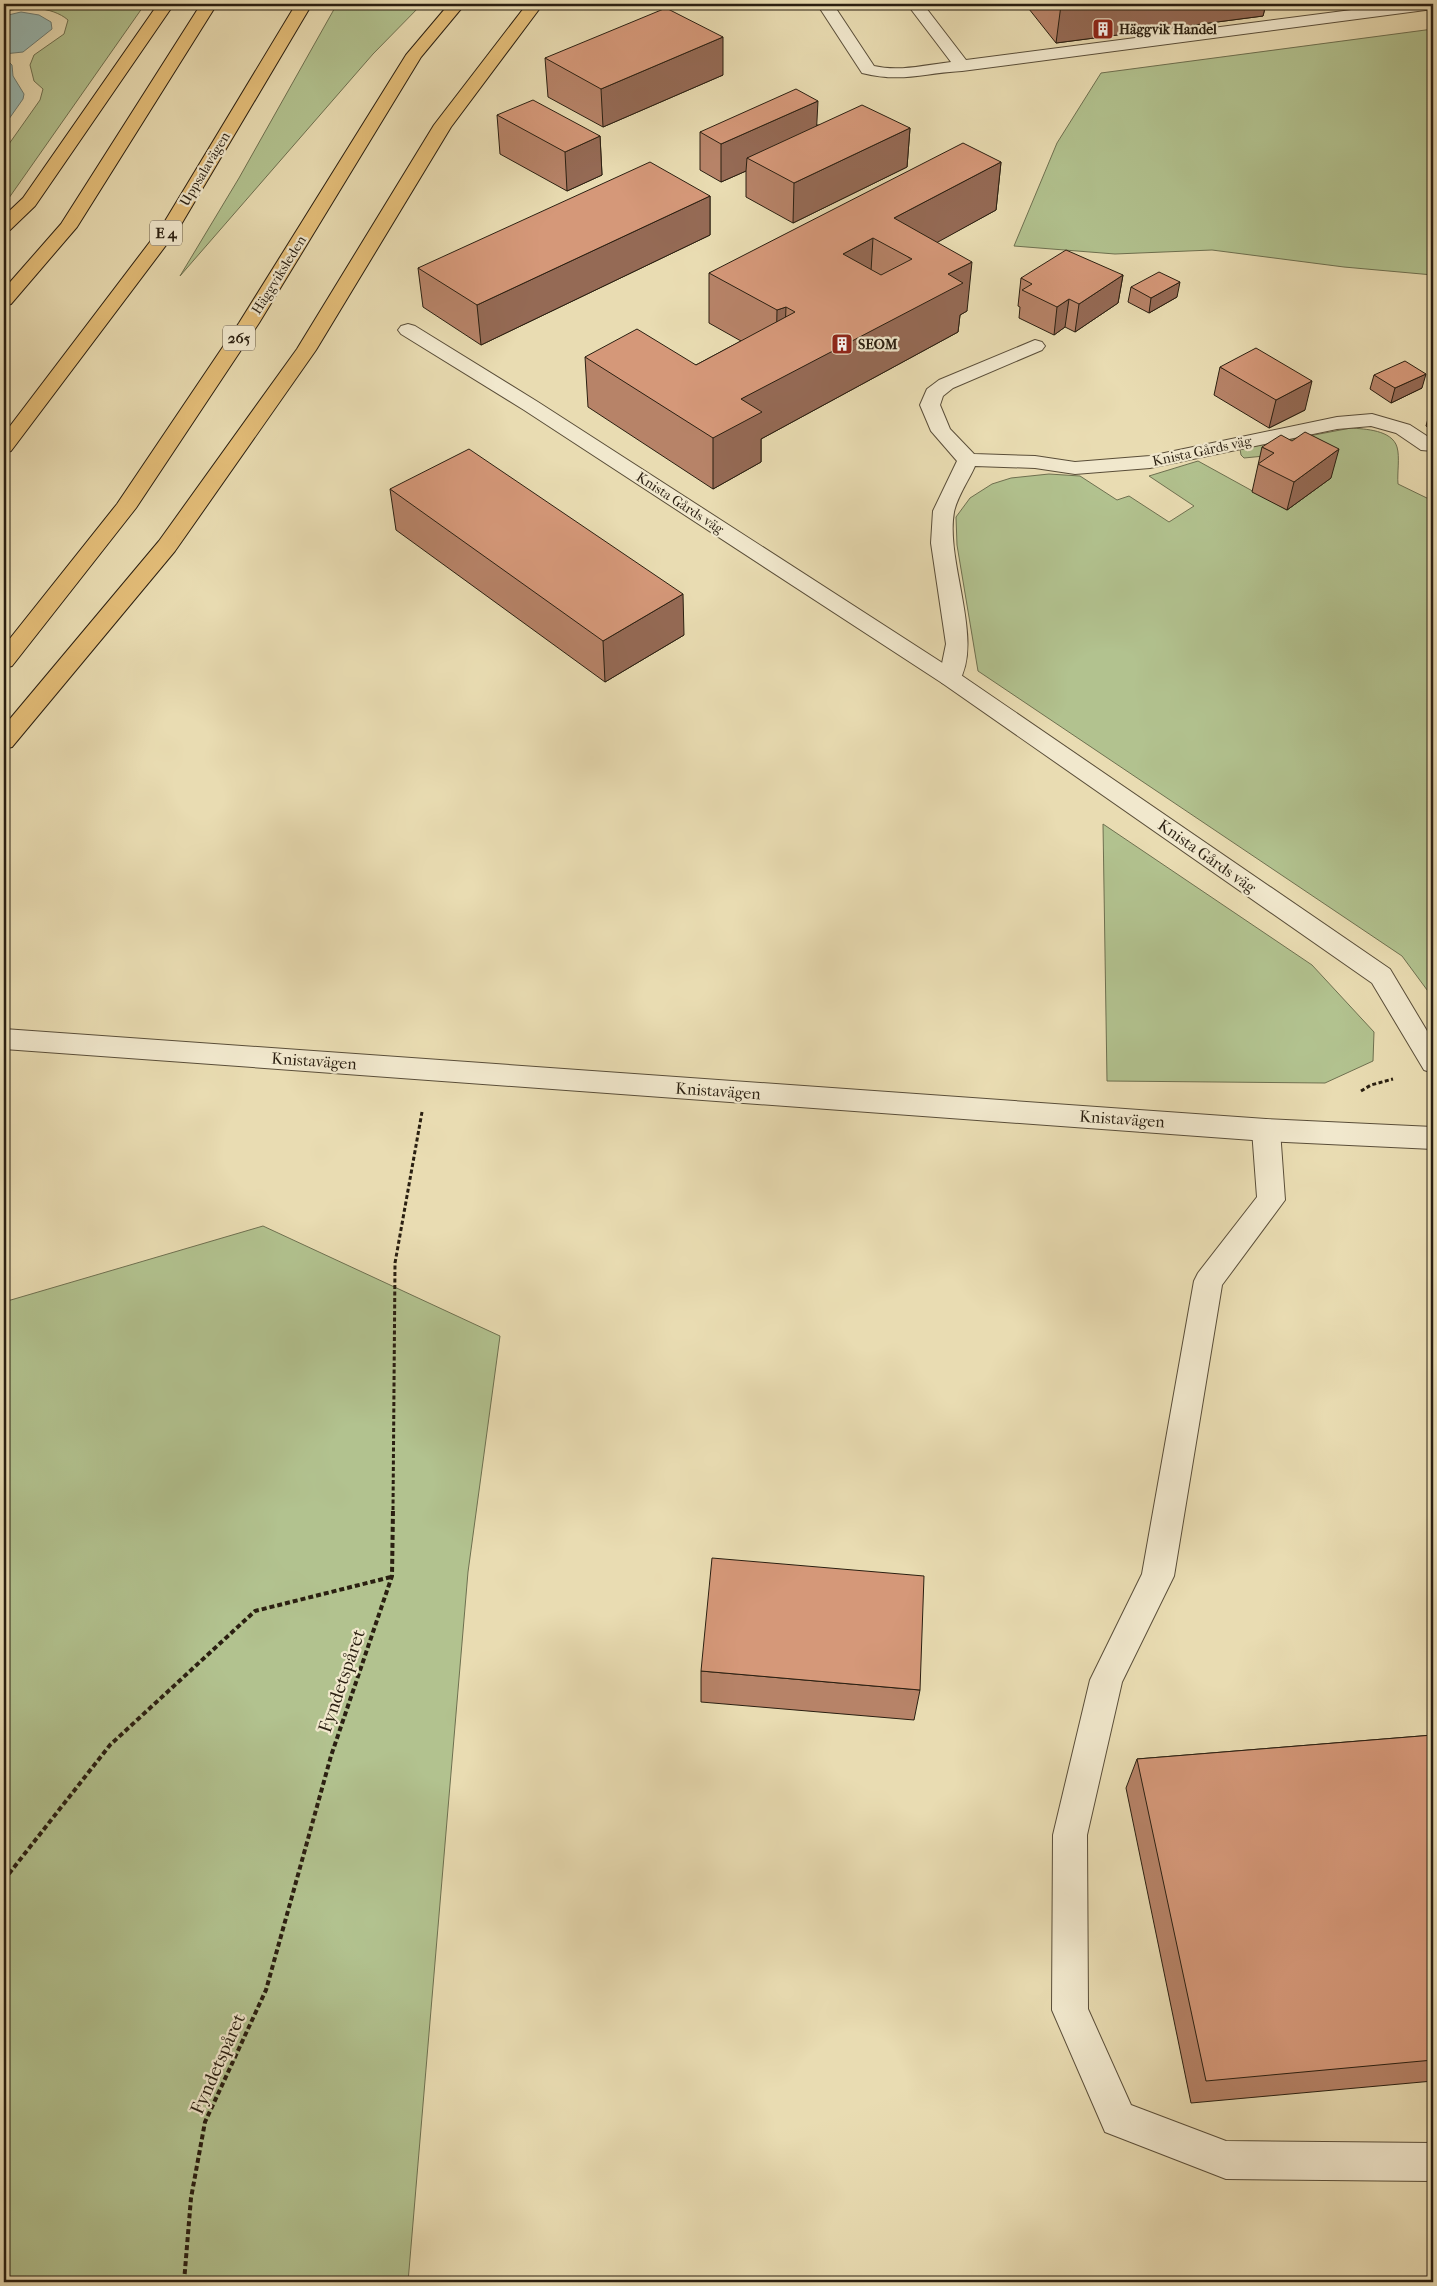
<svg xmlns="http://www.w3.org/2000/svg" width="1437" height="2286" font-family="'IM FELL French Canon',serif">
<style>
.green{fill:#b2c28f;stroke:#6e7050}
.water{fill:#99bab4;stroke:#6d7c73}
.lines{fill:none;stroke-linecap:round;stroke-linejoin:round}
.lane-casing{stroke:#5a4e39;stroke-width:2}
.street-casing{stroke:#5a4e39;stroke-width:2}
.highway-casing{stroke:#2a1f11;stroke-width:2}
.path-far1{stroke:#2a1f11;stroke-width:3;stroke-dasharray:4 2.5;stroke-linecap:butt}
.path{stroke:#2a1f11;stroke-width:4;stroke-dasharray:5 3;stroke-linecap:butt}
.lane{fill:#f1e8cd;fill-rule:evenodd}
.street{fill:#f1e8cd;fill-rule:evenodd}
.highway{fill:#e4be79;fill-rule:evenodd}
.wall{fill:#b78368;stroke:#2a1f11}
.shaded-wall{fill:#956a55;stroke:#2a1f11}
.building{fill:#d59879;stroke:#2a1f11;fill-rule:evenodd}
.labels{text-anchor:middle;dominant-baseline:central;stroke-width:4.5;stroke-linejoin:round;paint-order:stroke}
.far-poi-label{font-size:14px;font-weight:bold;fill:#2a1f11;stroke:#f1e8cd;text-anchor:start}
.far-street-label{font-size:14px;fill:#2a1f11;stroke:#f1e8cd}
.shield{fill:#f1e8cd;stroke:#665b49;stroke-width:1}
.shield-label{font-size:15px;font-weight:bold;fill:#2a1f11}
.street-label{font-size:16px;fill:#2a1f11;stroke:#f1e8cd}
.near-street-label{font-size:19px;fill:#2a1f11;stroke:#f1e8cd}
</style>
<rect width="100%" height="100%" fill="#e9dcb2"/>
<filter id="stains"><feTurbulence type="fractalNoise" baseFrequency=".004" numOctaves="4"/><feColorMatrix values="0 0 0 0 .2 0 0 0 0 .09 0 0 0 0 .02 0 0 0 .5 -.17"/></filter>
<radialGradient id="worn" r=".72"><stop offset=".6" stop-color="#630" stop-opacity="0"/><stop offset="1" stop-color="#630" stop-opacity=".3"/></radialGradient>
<path class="green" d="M4,4H145L4,205V151L40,100L43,89L34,81L30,65L34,55L64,34L68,20C52,6 23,6 4,12Z
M337,4H422L373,54L180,276L239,178Z
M1433,29V275L1344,267L1212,250L1115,254L1014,246L1057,143L1101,73Z
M1351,428C1365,429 1392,430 1397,447C1400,457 1397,473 1398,484L1433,501V998L1402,956L978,671L957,545L956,517L970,498L992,484L1011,478L1049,474L1080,476L1117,500L1129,496L1169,522L1194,506L1149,476L1198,461L1287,510L1331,477L1285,454L1244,458L1241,455L1240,449Z
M1103,824L1312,965L1374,1032L1373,1061L1325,1083L1107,1081Z
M263,1226L500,1336L468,1572L408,2282H4V1302Z"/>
<path class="water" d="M21,12L39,15L51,22L52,29L23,52L4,54V16Z
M4,61H8L12,65L13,76L24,94L23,99L4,126Z"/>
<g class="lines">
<g class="lane-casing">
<path id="lane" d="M817,4H833L874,66C899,72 925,65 951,62L907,4H923L966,60L1398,4H1433V9L962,71C923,73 902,83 862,73Z
M1035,340L1042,342L1045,346L1042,350L953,388L943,396L940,405L950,429L974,454L1035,456L1075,462L1150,456L1337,417L1372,414L1410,425L1433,440V451L1421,450L1396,433L1371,426L1337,429L1150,468L1075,474L1035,468L975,466C969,480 957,497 954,512C945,562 985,641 958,683L950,685L942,683L939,678L946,644L931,543L933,511L957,461L931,431L920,405L927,389L939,380Z
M1266,1119L1276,1122L1280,1130L1285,1200L1222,1285L1174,1576L1122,1682L1087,1835L1088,2009L1131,2105L1226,2141L1433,2143V2181L1226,2179L1105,2132L1052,2010L1053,1835L1090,1680L1142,1574L1194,1281L1198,1273L1257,1197L1252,1130L1256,1122Z"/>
</g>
<g class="street-casing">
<path id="street" d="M408,324L415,326L538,402L958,673L1390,969L1433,1041V1073L1424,1070L1372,983L942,683L524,410L401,334L398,330L401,326Z
M4,1029L1266,1119L1433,1127V1149L1266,1141L4,1049Z"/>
</g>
<g class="highway-casing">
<path id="highway" d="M158,4H174L35,206L10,230L4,231V216L23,198Z
M201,4H217L77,227L11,304L4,306V289L61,224Z
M296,4H312L179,228L11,451L4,453V434L162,226Z
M449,4H465L421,57L259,323L136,508L12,666L4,668V646L117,504L239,323L406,55Z
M527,4H543L451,127L316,350L175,551L12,747L4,749V726L159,541L297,349L434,125Z"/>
</g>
<path class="path-far1" d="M1361,1091L1371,1085L1393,1079
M393,1510L395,1263L422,1112"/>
<path class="path" d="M4,1880L110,1745L255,1611L391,1577
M184,2282L191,2198L205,2122L266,1990L331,1756L392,1576L393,1509"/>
<use href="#lane" class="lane"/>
<use href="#street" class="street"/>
<use href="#highway" class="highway"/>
</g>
<path class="wall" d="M1025,4H1266L1263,16L1056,43Z
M545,58L723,75L603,127L548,97Z
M497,115L600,136L602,175L567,191L500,154Z
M817,125L910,128L907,167L793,223L746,197V171L721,182L700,170V132Z
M1001,162L996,210L937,242L967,311L960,315L958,332L761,439V462L713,489L588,407L585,357L696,365L741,341L709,323V273Z
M710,196V235L481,345L423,307L418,268Z
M1123,275L1118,303L1075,332L1065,327L1054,335L1019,318L1020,307L1018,306L1021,278Z
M1131,287L1177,297L1149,313L1128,302Z
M1220,367L1305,410L1269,428L1214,395Z
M1374,375L1422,388L1391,403L1370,389Z
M1433,400V431L1426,426Z
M1262,447L1331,478L1287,510L1252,492Z
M390,489L684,635L605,682L396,530Z
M701,1671L920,1690L914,1720L701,1702Z
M1433,1735V2081L1191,2103L1126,1788L1137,1759Z"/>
<path class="shaded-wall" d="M1072,4H1266L1263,16L1056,43L1061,5Z
M723,37V75L603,127L601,89Z
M818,101L816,139L747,158L746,171L721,182V144Z
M910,128L907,167L793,223L794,183Z
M600,136L602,175L567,191L565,152Z
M1001,162L996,210L909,258L894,218Z
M710,196V235L481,345L477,305Z
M873,238L870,288L843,254Z
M972,262L967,311L960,315L958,332L761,439V462L713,489V438L741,399L948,274Z
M1123,275L1118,303L1075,332L1079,304Z
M1180,282L1177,297L1149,313L1151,298Z
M1069,299L1065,327L1054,335L1057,307Z
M786,307L784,357L776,360L777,310Z
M1426,374L1422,388L1391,403L1395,388Z
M1312,381L1305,410L1269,428L1276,400Z
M1339,449L1331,478L1287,510L1294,482Z
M683,594L684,635L605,682L603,641Z"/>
<path class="building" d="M1060,4H1072L1061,5Z
M666,8L723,37L601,89L545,58Z
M796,89L818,101L721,144L700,132Z
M533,100L600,136L565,152L497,115Z
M862,105L910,128L794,183L747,158Z
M963,143L1001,162L894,218L972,262L948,274L963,283L741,399L762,412L713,438L585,357L637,329L696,365L795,312L786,307L777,310L709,273ZM873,238L912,259L881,275L843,254Z
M650,162L710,196L477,305L418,268Z
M1066,250L1123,275L1079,304L1069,299L1057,307L1022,290L1032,284L1021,278Z
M1159,272L1180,282L1151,298L1131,287Z
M1256,348L1312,381L1276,400L1220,367Z
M1405,361L1426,374L1395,388L1374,375Z
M1305,432L1339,449L1294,482L1258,464L1274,453L1262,447L1281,435L1292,441Z
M469,449L683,594L603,641L390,489Z
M712,1558L924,1576L920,1690L701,1671Z
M1433,1735V2060L1206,2081L1137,1759Z"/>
<defs>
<g id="building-square" transform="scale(1.125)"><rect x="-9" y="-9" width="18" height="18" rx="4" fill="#8f2418" stroke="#f1e8cd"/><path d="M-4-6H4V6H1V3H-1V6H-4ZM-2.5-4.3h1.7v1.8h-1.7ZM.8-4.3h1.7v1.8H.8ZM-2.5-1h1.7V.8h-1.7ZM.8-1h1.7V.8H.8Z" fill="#fff"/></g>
</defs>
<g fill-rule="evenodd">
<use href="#building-square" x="1103" y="29"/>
<use href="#building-square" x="842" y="344"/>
</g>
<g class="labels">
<g class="far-poi-label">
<text x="1119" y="29">Häggvik Handel</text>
<text x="858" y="344">SEOM</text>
</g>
<g class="far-street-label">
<text transform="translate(205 169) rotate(-59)">Uppsalavägen</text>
<text transform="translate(279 275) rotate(-58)">Häggviksleden</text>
<text transform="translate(1202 451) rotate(-12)">Knista Gårds väg</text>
<text transform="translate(680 503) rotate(33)">Knista Gårds väg</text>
</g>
<g class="shield">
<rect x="150" y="220.5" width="32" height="25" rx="4"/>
<rect x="223" y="325.5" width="32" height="25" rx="4"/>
</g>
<g class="shield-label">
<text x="166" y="233">E 4</text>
<text x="239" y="338">265</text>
</g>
<g class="street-label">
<text transform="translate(1207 856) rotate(35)">Knista Gårds väg</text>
<text transform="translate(314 1061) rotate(4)">Knistavägen</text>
<text transform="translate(718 1091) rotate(4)">Knistavägen</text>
<text transform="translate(1122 1119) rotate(4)">Knistavägen</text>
</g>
<g class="near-street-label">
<text transform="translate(342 1681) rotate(-71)">Fyndetspåret</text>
<text transform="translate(218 2064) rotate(-66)">Fyndetspåret</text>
</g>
</g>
<rect width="1437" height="2286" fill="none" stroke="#e9dcb2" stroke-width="20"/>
<rect x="5" y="5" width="1427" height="2276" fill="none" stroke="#2a1f11" stroke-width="2.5"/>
<rect x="10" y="10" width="1417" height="2266" fill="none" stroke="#2a1f11"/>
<rect width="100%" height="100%" filter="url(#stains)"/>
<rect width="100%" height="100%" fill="url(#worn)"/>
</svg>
